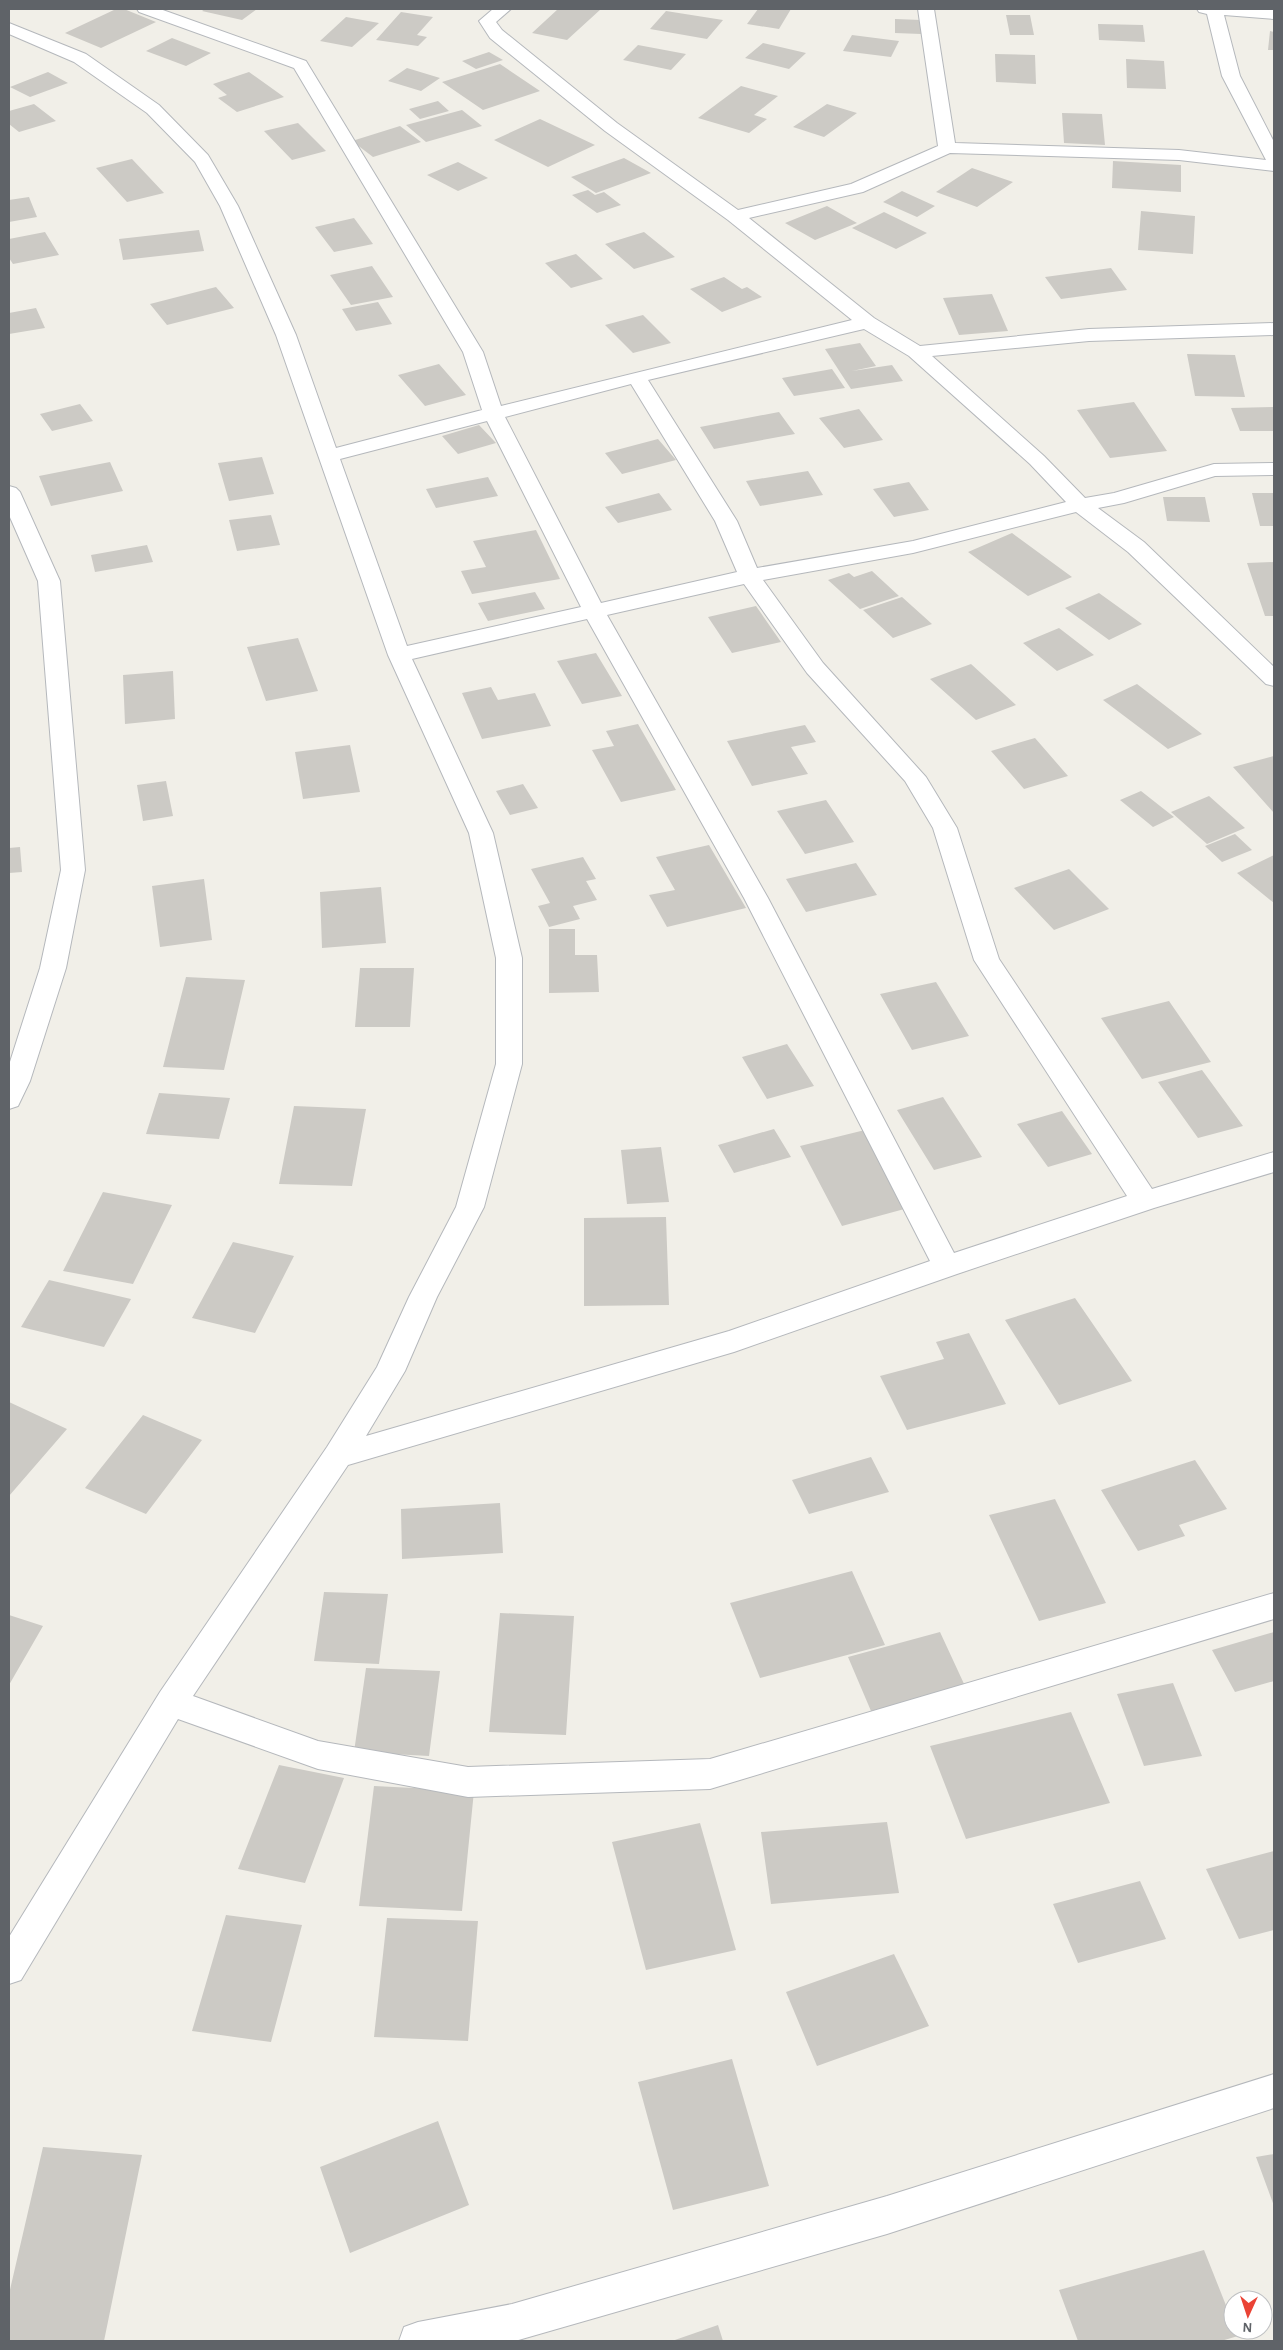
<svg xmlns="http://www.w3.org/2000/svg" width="1283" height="2350" font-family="'Alegreya Sans',sans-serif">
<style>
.building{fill:#cccac5}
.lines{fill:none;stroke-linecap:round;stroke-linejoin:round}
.street-casing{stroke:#b5b8bc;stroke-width:2}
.street{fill:#fff;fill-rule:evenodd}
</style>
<rect width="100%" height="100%" fill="#f1efe8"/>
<path class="building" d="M116,9H124L156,22L101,48L65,33Z
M205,9H257L242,20L202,11Z
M558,9H601L567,40L532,33Z
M758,9H791L779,29L747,24Z
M666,11L723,20L707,39L650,29Z
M401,12L433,17L417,35L427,37L418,46L376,40Z
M1006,15H1030L1034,35H1010Z
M346,17L379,23L352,47L320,41Z
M895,19L921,20V34L895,33Z
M1098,24L1143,25L1145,42L1099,40Z
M1270,31L1274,32V50H1268Z
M852,35L899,41L891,57L843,51Z
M172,38L211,53L186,66L146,51Z
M763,43L806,53L789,69L745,58Z
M638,45L686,54L671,70L623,60Z
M489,52L503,60L476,69L462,61Z
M995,54L1035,55L1036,84L996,82Z
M1126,59L1164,61L1166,89L1127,88Z
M500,64L540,91L483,110L442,82Z
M407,68L440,78L421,91L388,81Z
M48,72L68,83L30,97L10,87Z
M249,72L284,97L237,112L218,98L227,95L213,84Z
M741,86L778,96L754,115L767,119L749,133L698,118Z
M438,101L449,111L420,119L409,109Z
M34,104L56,121L19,132L9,124V111Z
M827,104L857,113L824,137L793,127Z
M462,110L482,126L426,142L406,125Z
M1062,113L1102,114L1105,145L1064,143Z
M540,119L595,145L548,167L494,140Z
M298,123L326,151L292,160L264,131Z
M400,126L421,142L373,157L352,141Z
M624,158L651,173L596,193L571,177Z
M132,159L164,193L127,202L96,168Z
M1113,161L1181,165V192L1112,188Z
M458,162L488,178L458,191L427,175Z
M972,168L1013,182L977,207L936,192Z
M588,190L595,195L604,192L621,205L597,213L572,195Z
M902,191L935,206L917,217L883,202Z
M29,197L37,217L9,222V200Z
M827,206L857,223L815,240L785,223Z
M1141,211L1195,216L1193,254L1138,250Z
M884,212L927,233L896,249L852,228Z
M354,218L373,244L334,252L315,227Z
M199,230L204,251L123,260L119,239Z
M45,232L59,255L13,264L9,258V239Z
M644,232L675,257L634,269L605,244Z
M576,254L603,279L571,288L545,263Z
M372,266L393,297L351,305L330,275Z
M1111,268L1127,290L1061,299L1045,277Z
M724,277L742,289L747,287L762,297L722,312L690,289Z
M216,287L234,308L167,325L150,304Z
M992,294L1008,331L959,335L943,298Z
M378,302L392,324L356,331L342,309Z
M36,308L45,328L9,334V313Z
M643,315L671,343L633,353L605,325Z
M860,343L876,366L852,371L892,365L903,381L851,389L825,349Z
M1187,354L1235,355L1245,397L1195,396Z
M439,364L466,395L425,406L398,375Z
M832,369L845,388L794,396L782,378Z
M1134,402L1167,451L1110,458L1077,410Z
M80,404L93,421L52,431L40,414Z
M1274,407V431H1240L1231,408Z
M859,409L883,440L844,448L819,418Z
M779,412L795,434L714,449L700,427Z
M479,425L496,443L458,454L442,436Z
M658,439L676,460L622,474L605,453Z
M262,457L274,494L229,501L218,463Z
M110,462L123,491L51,506L39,476Z
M808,471L823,495L760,506L746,481Z
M488,477L498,496L436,508L426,489Z
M909,482L929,510L894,517L873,489Z
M659,493L672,510L618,523L605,507Z
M1252,493H1274V526H1260Z
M1163,497H1205L1210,522L1167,521Z
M271,515L280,545L237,551L229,520Z
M536,530L560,579L472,594L461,571L486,567L473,541Z
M1012,533L1072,577L1028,596L968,552Z
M147,545L153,562L95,572L91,555Z
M1274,562V616H1265L1247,563Z
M872,571L899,596L860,609L828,580L849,573L854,577Z
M535,592L545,609L488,621L478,603Z
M1099,593L1142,624L1109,640L1065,608Z
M902,597L932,624L893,638L863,610Z
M756,606L781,642L732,653L708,617Z
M1059,628L1094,655L1057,671L1023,643Z
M298,638L318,691L266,701L247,647Z
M596,653L622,696L582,704L557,661Z
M971,664L1016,705L976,720L930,679Z
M173,671L175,719L125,724L123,675Z
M1137,684L1202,734L1168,749L1103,700Z
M491,687L498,700L535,693L551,726L482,739L462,693Z
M638,724L676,790L621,802L592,750L614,746L606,731Z
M805,725L816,742L791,747L808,774L752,786L727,741Z
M1035,738L1068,776L1024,789L991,751Z
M350,745L360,792L303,799L295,752Z
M1274,756V813L1233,767Z
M166,781L173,816L143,821L137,785Z
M523,784L538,808L510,815L496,791Z
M1141,791L1174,817L1153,827L1120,800Z
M1209,796L1245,828L1207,844L1171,812Z
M826,800L854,842L805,854L777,811Z
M1235,834L1252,850L1222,862L1205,846Z
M709,845L746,908L667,927L649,895L675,890L656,857Z
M20,847L22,872L9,873V848Z
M1274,855V903L1237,873Z
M583,857L596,879L586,881L597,900L573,906L580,919L549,927L538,906L550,903L531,869Z
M856,863L877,895L806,912L786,879Z
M1069,869L1109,909L1054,930L1014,888Z
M204,879L212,940L160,947L152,886Z
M381,887L386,943L322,948L320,892Z
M549,929H575V955H597L599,992L549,993Z
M360,968H414L410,1027H355Z
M186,977L245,980L224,1070L163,1067Z
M936,982L969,1036L912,1050L880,994Z
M1169,1001L1211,1062L1142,1079L1101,1018Z
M787,1044L814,1086L767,1099L742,1057Z
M1202,1070L1243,1126L1198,1138L1158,1082Z
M159,1093L230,1098L219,1139L146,1134Z
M943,1097L982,1157L934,1170L897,1110Z
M294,1106L366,1109L352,1186L279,1184Z
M1062,1111L1092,1154L1048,1167L1017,1124Z
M774,1129L791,1157L734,1173L718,1145Z
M865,1130L908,1208L842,1226L800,1146Z
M661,1147L669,1202L627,1204L621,1150Z
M103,1192L172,1205L133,1284L63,1271Z
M666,1217L669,1305L584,1306V1218Z
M233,1242L294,1256L255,1333L192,1318Z
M49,1280L131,1299L104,1347L21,1327Z
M1075,1298L1132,1381L1059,1405L1005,1320Z
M969,1333L1006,1404L907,1430L880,1376L944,1359L936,1342Z
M9,1402L67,1429L9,1496Z
M143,1415L202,1440L146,1514L85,1488Z
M871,1457L889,1492L809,1514L792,1480Z
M1195,1460L1227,1509L1179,1525L1185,1536L1138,1551L1101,1490Z
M1055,1499L1106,1603L1039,1621L989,1515Z
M500,1503L503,1553L402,1559L401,1509Z
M852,1571L885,1645L760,1678L730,1603Z
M324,1592L388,1594L379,1664L314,1661Z
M500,1613L574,1616L566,1735L489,1732Z
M9,1615L43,1626L9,1685Z
M940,1632L965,1686L871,1711L848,1657Z
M1274,1632V1681L1235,1692L1212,1650Z
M366,1668L440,1671L429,1756L354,1752Z
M1173,1683L1202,1756L1144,1766L1117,1694Z
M1071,1712L1110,1803L966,1839L930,1746Z
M279,1765L344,1778L305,1883L238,1869Z
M374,1786L474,1791L462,1911L359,1906Z
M887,1822L899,1893L771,1904L761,1832Z
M700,1823L736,1950L646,1970L612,1842Z
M1274,1851V1930L1239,1939L1206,1869Z
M1140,1881L1166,1939L1078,1963L1053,1904Z
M226,1915L302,1925L271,2042L192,2031Z
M387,1918L478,1921L468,2041L374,2037Z
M894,1954L929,2026L817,2066L786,1992Z
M732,2059L769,2186L673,2210L638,2082Z
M438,2121L469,2205L350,2253L320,2167Z
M43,2147L142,2155L104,2341H9V2294Z
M1274,2154V2206L1256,2157Z
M1204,2250L1233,2323V2330H1236L1238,2336L1221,2341H1078L1059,2290Z
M718,2325L723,2341H672Z"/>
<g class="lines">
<g class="street-casing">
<path id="street" d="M137,9H160L306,61L483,352L501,406L852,320L728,220L605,131L490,38L479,21L493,9H511L496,22L502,30L617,123L738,210L851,184L938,146L918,9H934L955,143L1179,150L1266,160L1222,76L1207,14L1199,12L1197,9H1274V19L1224,15L1240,76L1274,142V171L1179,160L950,153L863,192L749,218L874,318L920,346L1089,329L1274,323V335L1089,341L932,356L1044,456L1085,498L1114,493L1214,464L1274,463V475L1215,476L1124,503L1098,508L1144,542L1274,667V686L1266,684L1128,552L1076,512L913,553L763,580L823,663L926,777L957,828L999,959L1152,1189L1274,1152V1172L1154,1208L957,1274L734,1352L348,1465L193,1696L318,1741L468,1767L710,1759L1274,1593V1619L710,1789L468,1797L318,1769L178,1719L21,1980L9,1984V1937L160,1692L327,1447L377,1367L409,1297L456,1207L496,1064V958L469,833L388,655L276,335L220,206L195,162L147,113L74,62L9,34V23L86,54L159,105L208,155L238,206L296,335L336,448L482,410L463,352L294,68L139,12ZM864,329L909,356L1030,464L1066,502L913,541L757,568L737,521L648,380ZM631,384L715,521L737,572L601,603L505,417ZM487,421L581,607L407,646L340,459ZM744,584L807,673L905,781L933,828L974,960L1127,1196L954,1253L768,898L607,615ZM587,619L744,898L930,1261L729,1331L366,1436L405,1371L437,1297L484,1207L522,1064V958L493,833L412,659Z
M9,486L16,488L20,492L60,581L85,870L66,968L30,1081L18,1106L9,1109V1065L40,968L61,870L38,581L9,515Z
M1274,2074V2108L887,2234L515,2341H399L404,2327L418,2322L512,2304L887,2196Z"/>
</g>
<use href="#street" class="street"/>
</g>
<rect width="1283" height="2350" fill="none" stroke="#5f6368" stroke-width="20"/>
<g transform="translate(1248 2315) rotate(183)"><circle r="24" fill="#ffffff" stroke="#bfc1c3"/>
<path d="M0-4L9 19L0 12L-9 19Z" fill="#ea4335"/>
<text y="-8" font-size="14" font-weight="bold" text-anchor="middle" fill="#5f6368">N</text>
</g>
</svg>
